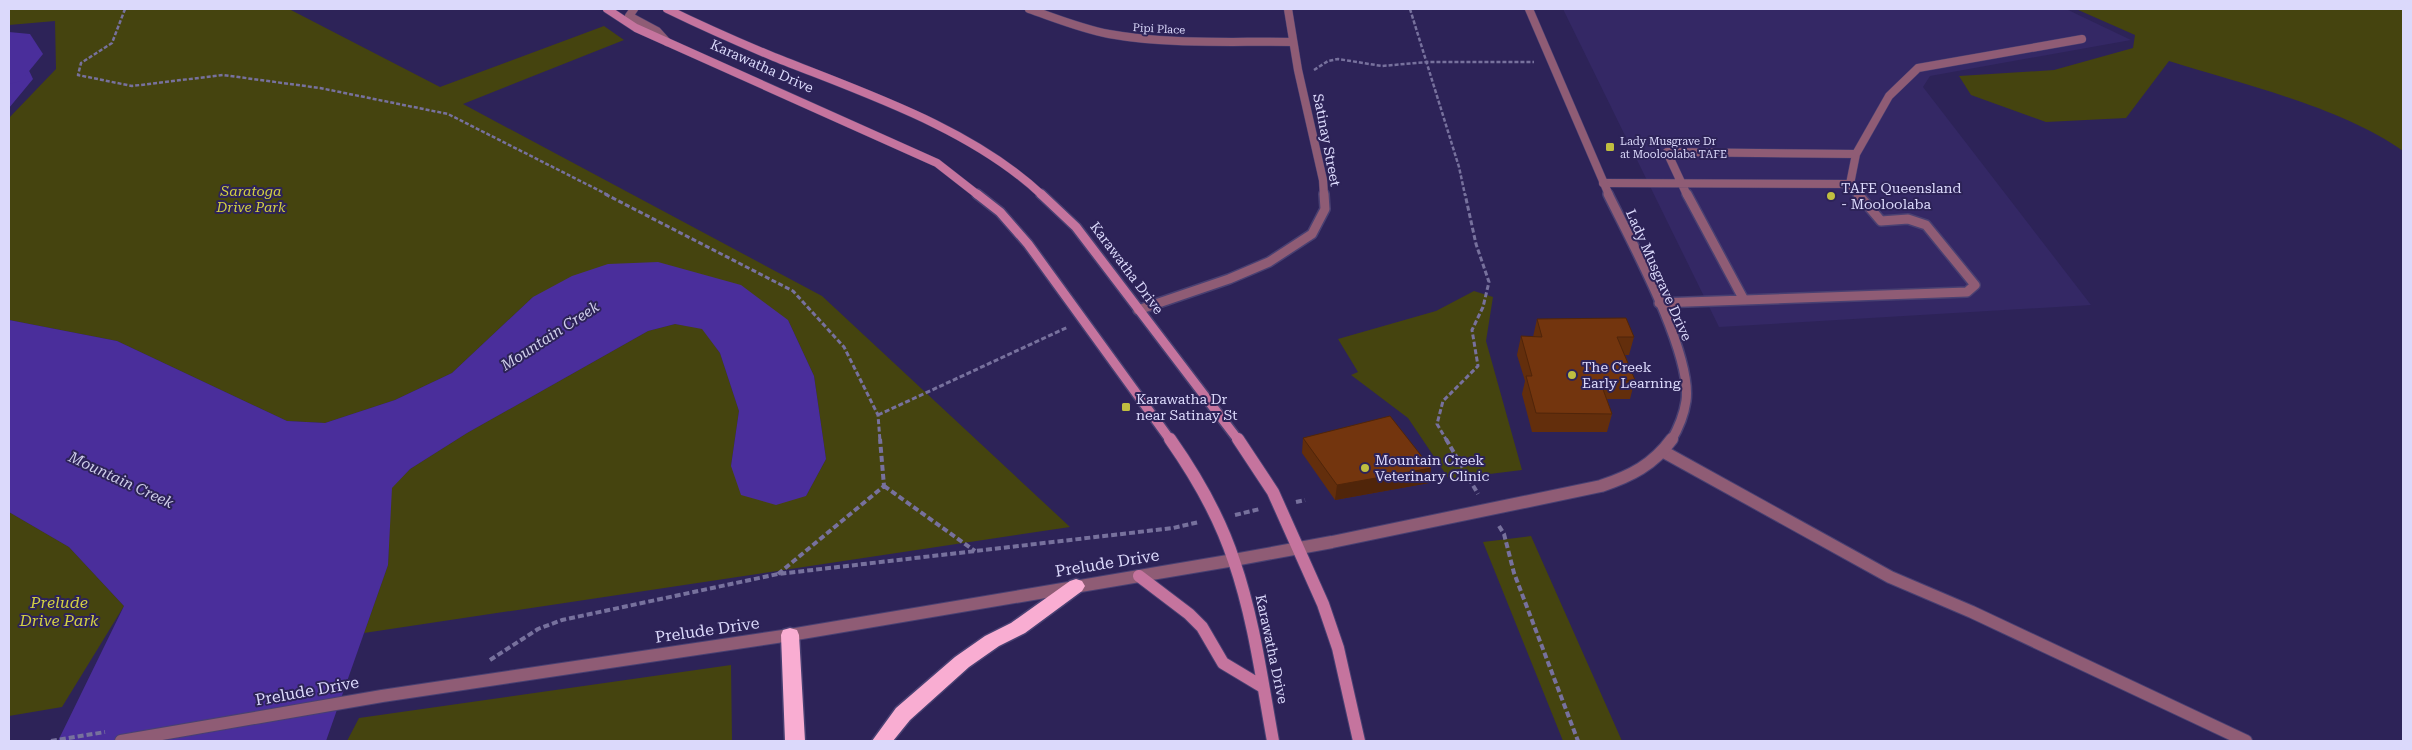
<svg xmlns="http://www.w3.org/2000/svg" width="2412" height="750" font-family="'Roboto Serif',serif">
<style>
.built{fill:#342865}
.green{fill:#45440f}
.water{fill:#4a2e9b}
.lines{fill:none;stroke-linecap:round;stroke-linejoin:round}
.river{fill:#4a2e9b;fill-rule:evenodd}
.service-far2-casing{stroke:#494072;stroke-width:9}
.service-far1-casing{stroke:#494072;stroke-width:12}
.service-casing{stroke:#494072;stroke-width:14}
.minor-far1-casing{stroke:#494072;stroke-width:9}
.minor-casing{stroke:#494072;stroke-width:12}
.tertiary-far2-casing{stroke:#494072;stroke-width:9}
.tertiary-far1-casing{stroke:#494072;stroke-width:12}
.tertiary-casing{stroke:#494072;stroke-width:14}
.secondary-far2-casing{stroke:#494072;stroke-width:9}
.secondary-far1-casing{stroke:#494072;stroke-width:12}
.secondary-casing{stroke:#494072;stroke-width:14}
.motorway-casing{stroke:#494072;stroke-width:3}
.path-far2{stroke:#77719d;stroke-width:2.5;stroke-dasharray:4 2;stroke-linecap:butt}
.path-far1{stroke:#77719d;stroke-width:3;stroke-dasharray:5 2.5;stroke-linecap:butt}
.path{stroke:#77719d;stroke-width:4;stroke-dasharray:6 3;stroke-linecap:butt}
.service-far2{stroke:#8f5c75;stroke-width:8}
.service-far1{stroke:#8f5c75;stroke-width:9}
.service{stroke:#8f5c75;stroke-width:12}
.minor-far1{stroke:#8f5c75;stroke-width:8}
.minor{stroke:#8f5c75;stroke-width:9}
.tertiary-far2{stroke:#8f5c75;stroke-width:8}
.tertiary-far1{stroke:#8f5c75;stroke-width:9}
.tertiary{stroke:#8f5c75;stroke-width:12}
.secondary-far2{stroke:#c5749e;stroke-width:8}
.secondary-far1{stroke:#c5749e;stroke-width:9}
.secondary{stroke:#c5749e;stroke-width:12}
.motorway{fill:#f9add2;fill-rule:evenodd}
.wall{fill:#632e0c}
.shaded-wall{fill:#50250a}
.building{fill:#73350e;stroke:#50250a}
.poi-dot{fill:#c0be40;stroke:#2d2358;stroke-width:2}
.labels{text-anchor:middle;dominant-baseline:central;stroke-width:4;stroke-linejoin:round;paint-order:stroke}
.far-street-label{font-size:11px;fill:#dbd9fb;stroke:#2d2358}
.far-poi-label{font-size:11px;fill:#dbd9fb;stroke:#2d2358;text-anchor:start}
.street-label{font-size:14px;fill:#dbd9fb;stroke:#2d2358}
.poi-label{font-size:14px;fill:#dbd9fb;stroke:#2d2358;text-anchor:start}
.park-label{font-size:14px;font-style:italic;fill:#d3d042;stroke:#2d2358}
.water-label{font-size:15px;font-style:italic;fill:#cecde9;stroke:#2d2358}
.near-street-label{font-size:16px;fill:#dbd9fb;stroke:#2d2358}
.near-park-label{font-size:16px;font-style:italic;fill:#d3d042;stroke:#2d2358}
</style>
<rect width="100%" height="100%" fill="#2d2358"/>
<path class="built" d="M1563,9H2066L2131,40L1930,76L1923,87L2091,305L1719,327Z"/>
<path class="green" d="M9,9H289L440,87L604,26L624,40L463,104L822,296L1070,527L364,633L388,565L391,488L410,469L467,433L648,331L675,324L702,328L720,353L739,411L731,466L806,496L826,459L814,376L788,320L533,297L452,373L395,400L325,423L287,421L117,341L9,320V118L56,69L55,21L9,25Z
M2076,9H2403V151C2342,107 2241,84 2169,61L2126,118L2046,122L1971,95L1959,76L2054,70L2133,48L2135,35Z
M1474,291L1493,297L1486,341L1522,470L1449,479L1408,418L1351,375L1358,372L1338,339L1436,311Z
M9,512L69,547L124,606L62,707L9,716Z
M1531,536L1622,741H1563L1483,542Z
M731,665L732,741H347L359,718Z"/>
<path class="water" d="M24,60L33,79L9,108V65Z
M658,262L741,285L788,320L814,376L826,459L806,496L776,505L741,495L731,466L739,411L720,353L702,329L675,324L648,331L467,433L410,469L392,488L388,565L326,741H58L124,606L69,547L9,512V320L117,341L287,421L325,423L395,400L452,373L533,297L572,276L608,264Z"/>
<g class="lines">
<path class="river" d="M9,32L30,34L43,54L21,81L9,84Z"/>
<g class="service-far2-casing">
<path id="service-far2" d="M1856,154L1889,96L1918,68L2082,39
M1603,183L1850,184L1859,195
M1687,195L1667,152L1856,154L1850,184"/>
</g>
<g class="service-far1-casing">
<path id="service-far1" d="M1687,194L1744,300
M1659,303L1967,292L1975,285L1926,225L1908,219L1881,221L1858,194"/>
</g>
<g class="service-casing">
<path id="service" d="M1664,452L1890,577L1972,612L2246,741"/>
</g>
<g class="minor-far1-casing">
<path id="minor-far1" d="M634,9L629,16L657,31L667,42
M1029,9C1055,18 1082,29 1109,34C1170,45 1232,41 1293,42
M1288,9L1298,70L1323,180L1324,195"/>
</g>
<g class="minor-casing">
<path id="minor" d="M1138,310L1229,279L1269,262L1312,234L1325,209L1324,194"/>
</g>
<g class="tertiary-far2-casing">
<path id="tertiary-far2" d="M1529,9L1609,195"/>
</g>
<g class="tertiary-far1-casing">
<path id="tertiary-far1" d="M1608,194C1630,239 1693,354 1686,401C1684,415 1678,429 1671,441"/>
</g>
<g class="tertiary-casing">
<path id="tertiary" d="M121,741L382,696L790,635L1234,560L1332,542L1601,486C1631,476 1653,465 1672,439"/>
</g>
<g class="secondary-far2-casing">
<path id="secondary-far2" d="M607,9L636,28L937,163L978,195
M667,9C702,26 738,42 774,57C864,93 971,128 1042,195"/>
</g>
<g class="secondary-far1-casing">
<path id="secondary-far1" d="M977,194L1000,212L1028,244L1171,441
M1041,194L1076,227L1239,441"/>
</g>
<g class="secondary-casing">
<path id="secondary" d="M1170,439C1196,476 1220,518 1234,561C1254,619 1262,681 1273,741
M1238,439L1273,492L1323,604L1338,648L1359,741
M1139,576L1189,614L1202,627L1223,663L1263,687"/>
</g>
<g class="motorway-casing">
<path id="motorway" d="M1076,579L1082,581L1085,586L1082,591L1025,633L999,646L969,667L910,720L893,741H872L896,708L955,657L985,636L1011,623L1070,581Z
M790,628L797,630L799,635L805,741H785L781,635L783,630Z"/>
</g>
<path class="path-far2" d="M125,9L112,43L81,63L78,75L132,86L223,75L320,88L448,114L608,195
M1410,9L1459,167L1465,195
M1314,70L1328,61L1338,59L1382,66L1427,62H1534"/>
<path class="path-far1" d="M605,194L793,291L844,347L878,415L880,441
M878,415L1068,327
M1447,441L1437,424L1443,401L1478,366L1472,330L1483,307L1489,282L1476,244L1465,194"/>
<path class="path" d="M1446,439L1478,494
M884,486L975,551
M1296,502L1305,500
M1235,515L1260,509
M1499,526L1504,534L1514,573L1578,741
M778,574L884,486L880,439
M490,660L538,629L562,620L778,574L1173,528L1199,522
M51,741L105,732"/>
<use href="#service-far2" class="service-far2"/>
<use href="#service-far1" class="service-far1"/>
<use href="#service" class="service"/>
<use href="#minor-far1" class="minor-far1"/>
<use href="#minor" class="minor"/>
<use href="#tertiary-far2" class="tertiary-far2"/>
<use href="#tertiary-far1" class="tertiary-far1"/>
<use href="#tertiary" class="tertiary"/>
<use href="#secondary-far2" class="secondary-far2"/>
<use href="#secondary-far1" class="secondary-far1"/>
<use href="#secondary" class="secondary"/>
<use href="#motorway" class="motorway"/>
</g>
<path class="wall" d="M1537,319L1634,337L1629,355H1625L1635,380L1630,399H1607L1612,414L1607,432H1532L1522,394L1525,381L1517,355L1521,336L1533,337Z
M1303,438L1431,468L1429,483L1335,500L1302,453Z"/>
<path class="shaded-wall" d="M1431,468L1429,483L1335,500L1337,485Z"/>
<path class="building" d="M1626,318L1634,337H1617L1635,380L1600,381L1612,414L1536,413L1526,376H1532L1521,336L1542,337L1537,319Z
M1390,416L1431,468L1337,485L1303,438Z"/>
<g class="poi-dot">
<rect x="1605" y="142" width="10" height="10" rx="2.5"/>
<circle cx="1831" cy="196" r="5"/>
<circle cx="1572" cy="375" r="5"/>
<rect x="1121" y="402" width="10" height="10" rx="2.5"/>
<circle cx="1365" cy="468" r="5"/>
</g>
<g class="labels">
<g class="far-street-label">
<text transform="translate(1159 29) rotate(3)">Pipi Place</text>
</g>
<g class="far-poi-label">
<text x="1620" y="141">Lady Musgrave Dr<tspan x="1620" dy="13">at Mooloolaba TAFE</tspan></text>
</g>
<g class="street-label">
<text transform="translate(762 66) rotate(24)">Karawatha Drive</text>
<text transform="translate(1327 140) rotate(79)">Satinay Street</text>
<text transform="translate(1127 268) rotate(53)">Karawatha Drive</text>
<text transform="translate(1659 275) rotate(66)">Lady Musgrave Drive</text>
<text transform="translate(1272 649) rotate(78)">Karawatha Drive</text>
</g>
<g class="poi-label">
<text x="1841" y="188">TAFE Queensland<tspan x="1841" dy="16">- Mooloolaba</tspan></text>
<text x="1582" y="367">The Creek<tspan x="1582" dy="16">Early Learning</tspan></text>
<text x="1136" y="399">Karawatha Dr<tspan x="1136" dy="16">near Satinay St</tspan></text>
<text x="1375" y="460">Mountain Creek<tspan x="1375" dy="16">Veterinary Clinic</tspan></text>
</g>
<g class="park-label">
<text x="251" y="191">Saratoga<tspan x="251" dy="16">Drive Park</tspan></text>
</g>
<g class="water-label">
<text transform="translate(550 336) rotate(-33)">Mountain Creek</text>
<text transform="translate(121 480) rotate(25)">Mountain Creek</text>
</g>
<g class="near-street-label">
<text transform="translate(1107 563) rotate(-9)">Prelude Drive</text>
<text transform="translate(707 630) rotate(-8)">Prelude Drive</text>
<text transform="translate(307 691) rotate(-10)">Prelude Drive</text>
</g>
<g class="near-park-label">
<text x="59" y="602">Prelude<tspan x="59" dy="18">Drive Park</tspan></text>
</g>
</g>
<rect width="2412" height="750" fill="none" stroke="#dbd9fb" stroke-width="20"/>
</svg>
